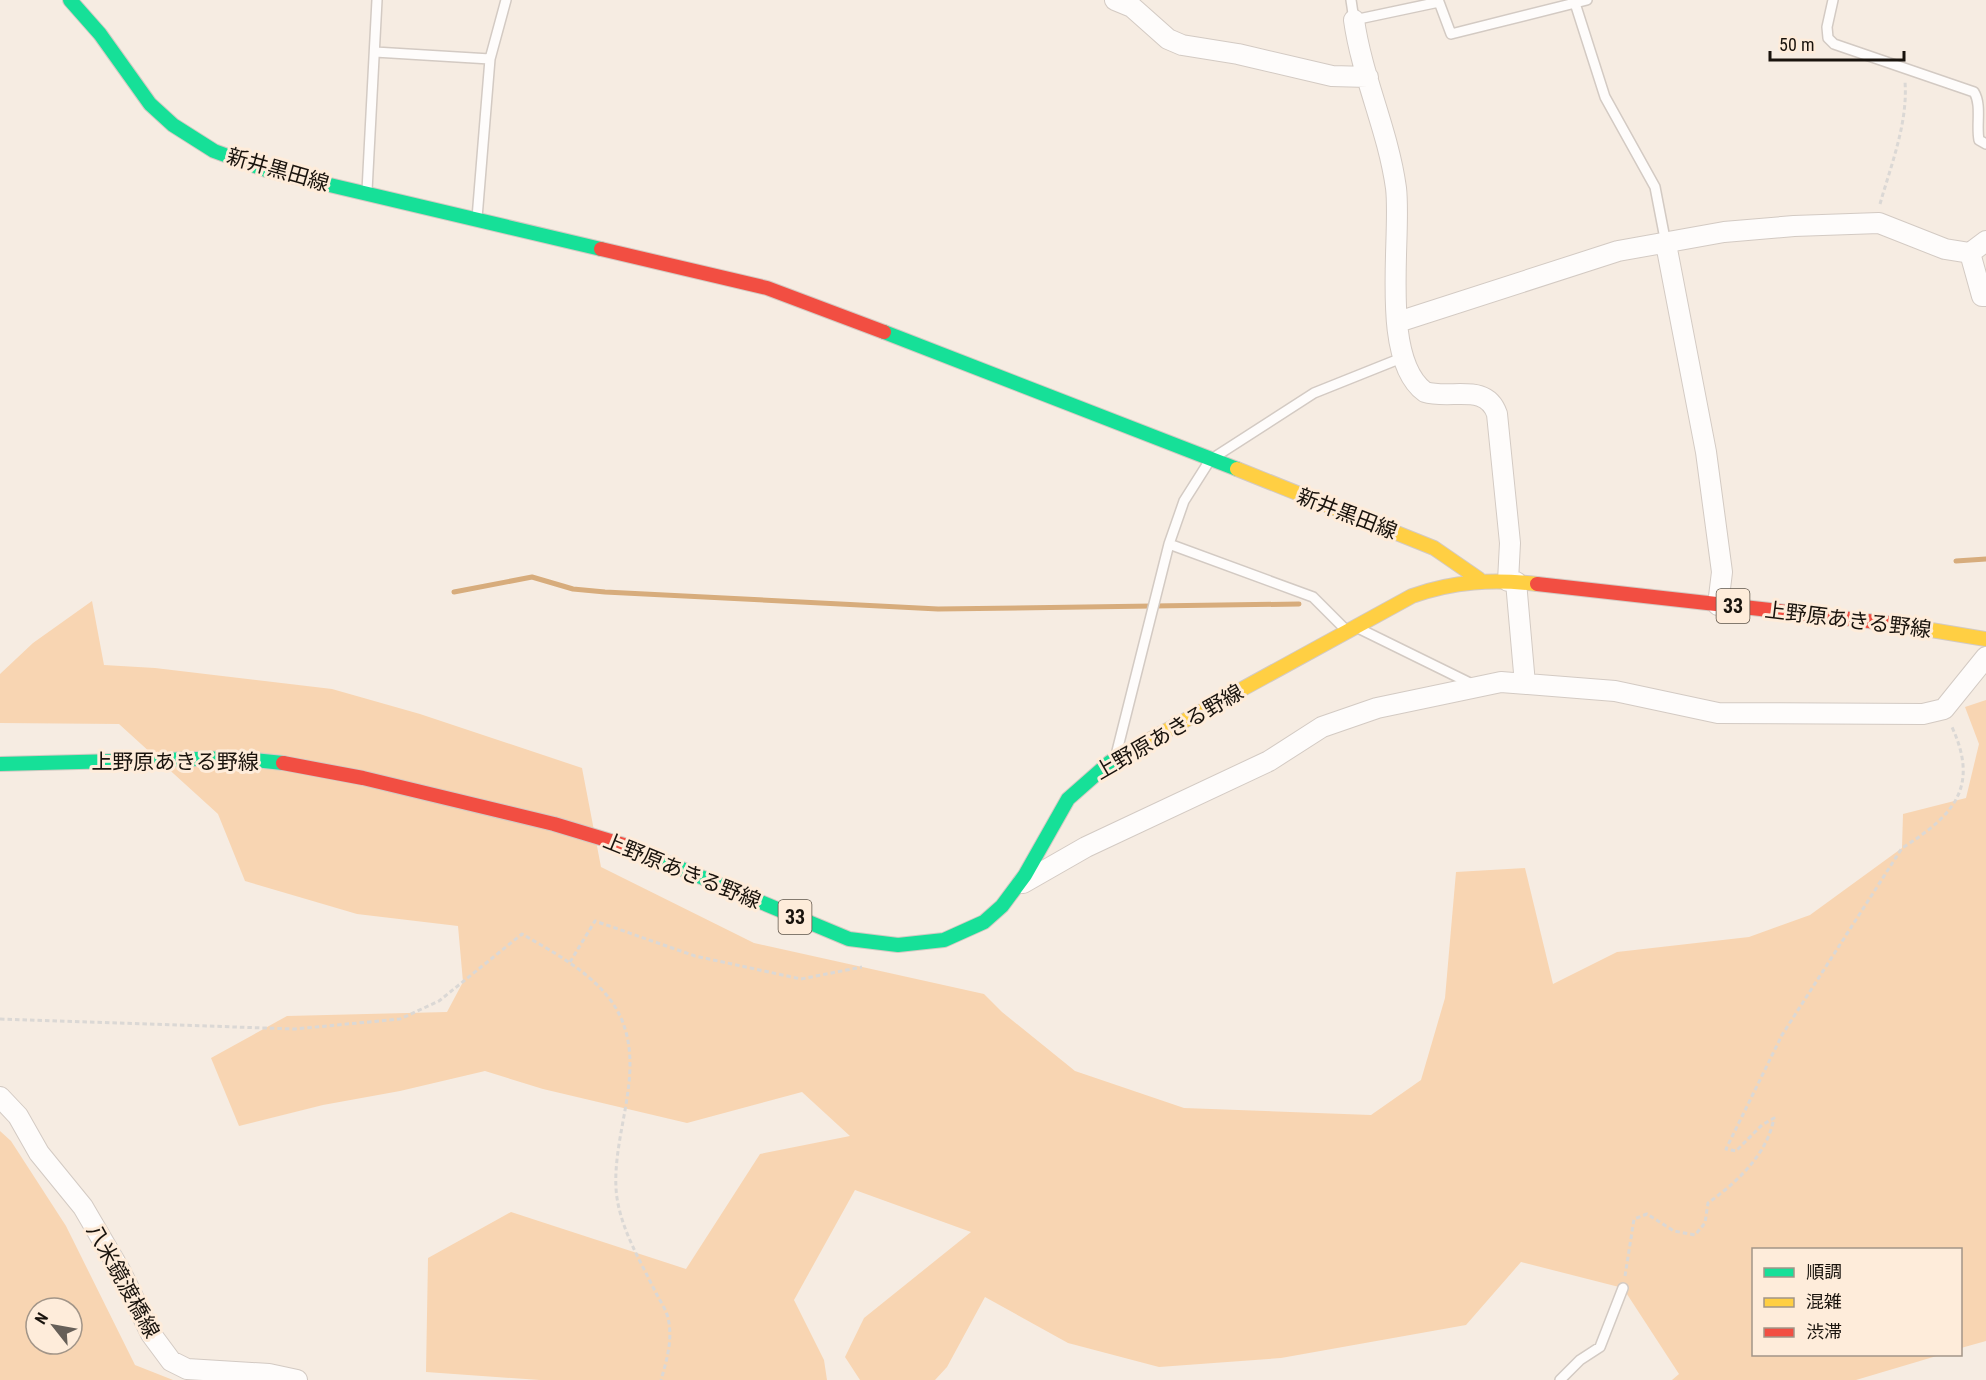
<svg xmlns="http://www.w3.org/2000/svg" width="1986" height="1380" font-family="'Roboto Condensed','Noto Sans JP',sans-serif">
<style>
.green{fill:#f8d5b2;fill-rule:evenodd}
.lines{fill:none;stroke-linecap:round;stroke-linejoin:round}
.stream{stroke:#d7ac7c;stroke-width:5}
.lane-casing{stroke:#d3cac3;stroke-width:12}
.street-casing{stroke:#d3cac3;stroke-width:22}
.fast-casing{stroke:#d3cac3;stroke-width:16}
.slow-casing{stroke:#d3cac3;stroke-width:16}
.jam-casing{stroke:#d3cac3;stroke-width:16}
.path{stroke:#dbd8d5;stroke-width:3;stroke-dasharray:4.5 3;stroke-linecap:butt}
.lane{stroke:#fefcfb;stroke-width:9}
.street{stroke:#fefcfb;stroke-width:20}
.fast{stroke:#16e098;stroke-width:14}
.slow{stroke:#ffcf43;stroke-width:14}
.jam{stroke:#f24e42;stroke-width:14}
.labels{text-anchor:middle;dominant-baseline:central;stroke-width:6;stroke-linejoin:round;paint-order:stroke}
.shield{fill:#feecda;stroke:#5e544a;stroke-width:1.5}
.shield-label{font-size:20px;font-weight:bold;fill:#19130d}
.street-label{font-size:21px;fill:#19130d;stroke:#feecda}
</style>
<rect width="100%" height="100%" fill="#f6ece2"/>
<path class="green" d="M92,601L104,665L155,668L332,689L420,714L582,768L601,867L754,943L984,994L1002,1012L1075,1071L1184,1108L1371,1115L1421,1080L1445,998L1456,872L1525,868L1553,984L1617,952L1749,937L1810,915L1902,848L1903,814L1966,798L1979,744L1965,707L1986,700V1341L1961,1348L1960,1250H1754V1354L1940,1355L1856,1380H1672L1679,1374L1623,1288L1521,1262L1466,1325L1281,1358L1159,1367L1068,1343L985,1297L947,1367L935,1380H860L845,1357L864,1318L971,1232L855,1190L794,1300L824,1360L827,1380H540L426,1372L428,1258L511,1212L686,1269L760,1154L850,1136L802,1092L687,1123L543,1089L485,1071L400,1091L323,1105L239,1126L211,1058L287,1016L447,1012L463,982L458,926L357,914L245,881L218,814L119,724L0,723V674L33,643Z
M0,1131L11,1141L66,1226L135,1365L173,1380H0ZM36,1308H72V1344H36Z"/>
<g class="lines">
<path class="stream" d="M1956,561L1986,559
M454,592L532,577L573,589L605,592L938,609L1299,604"/>
<g class="lane-casing">
<path id="lane" d="M1351,0L1354,20L1439,2L1451,34L1587,0
M1574,0L1605,97L1655,187L1666,244
M1833,0L1827,27L1828,38L1834,44L1974,92C1982,105 1976,125 1979,140L1986,144
M375,52L490,59
M367,191L377,0
M477,218L490,59L506,0
M1169,544L1313,597L1343,627
M1360,629L1474,685
M1117,751L1169,544L1184,501L1210,460L1314,393L1404,357
M1560,1380L1580,1360L1600,1347L1623,1288"/>
</g>
<g class="street-casing">
<path id="street" d="M1115,0L1132,7L1168,39L1182,45L1238,54L1332,76L1368,77
M1354,20C1362,77 1388,130 1396,188C1402,237 1379,358 1425,392C1451,400 1486,382 1497,414L1510,543L1508,581
M1666,244L1706,452L1722,572L1718,605
M1970,253L1986,241
M1398,322L1618,251L1724,232L1794,226L1879,223L1945,249L1970,253L1982,296H1986
M1516,582L1525,684
M1023,883L1086,847L1269,761L1322,727L1377,708L1501,682L1615,691L1718,713L1923,714L1944,709L1986,657
M0,1097L18,1116L39,1153L83,1207L121,1272L151,1334L171,1361L187,1369L269,1374L297,1380"/>
</g>
<g class="fast-casing">
<path id="fast" d="M70,0L100,34L150,104L173,125L214,151L266,170L601,249
M884,332L1237,469
M0,764L236,758L283,763
M627,846L849,939L898,945L944,940L984,922L1002,906L1025,875L1068,799L1110,762L1142,744"/>
</g>
<g class="slow-casing">
<path id="slow" d="M1237,469L1434,548L1479,579
M1895,624L1986,639
M1142,744L1412,596C1454,581 1493,579 1537,584"/>
</g>
<g class="jam-casing">
<path id="jam" d="M601,249L767,288L884,332
M1537,584L1895,624
M283,763L363,778L554,824L627,846"/>
</g>
<path class="path" d="M1880,204C1891,165 1908,123 1905,82
M570,962L595,921L695,956L801,979L862,967
M0,1019L295,1029L400,1019L439,1001L522,934C558,955 603,978 621,1018C645,1073 613,1131 616,1188C618,1225 640,1260 656,1293C660,1301 666,1309 668,1318C673,1338 667,1360 661,1380
M1625,1276L1634,1219L1647,1214L1674,1231L1695,1235L1705,1223L1708,1203C1737,1182 1767,1155 1774,1118L1762,1125L1736,1151L1726,1149L1782,1035L1902,848C1955,815 1980,786 1951,725"/>
<use href="#lane" class="lane"/>
<use href="#street" class="street"/>
<use href="#fast" class="fast"/>
<use href="#slow" class="slow"/>
<use href="#jam" class="jam"/>
</g>
<g class="labels">
<g class="shield">
<rect x="1716.5" y="589" width="33" height="34" rx="4.5"/>
<rect x="778.5" y="900" width="33" height="34" rx="4.5"/>
</g>
<g class="shield-label">
<text x="1733" y="606">33</text>
<text x="795" y="917">33</text>
</g>
<g class="street-label">
<text transform="translate(278 170) rotate(16)">新井黒田線</text>
<text transform="translate(1347 514) rotate(21)">新井黒田線</text>
<text transform="translate(1848 620) rotate(7)">上野原あきる野線</text>
<text transform="translate(1169 732) rotate(-30)">上野原あきる野線</text>
<text x="175" y="762">上野原あきる野線</text>
<text transform="translate(682 871) rotate(22)">上野原あきる野線</text>
<text transform="translate(123 1281) rotate(61)">八米鏡渡橋線</text>
</g>
</g>
<rect x="1752" y="1248" width="210" height="108" fill="#feecda" stroke="#a29588" stroke-width="1.5"/>
<rect x="1764" y="1268" width="30" height="9" fill="#16e098" stroke="#a29588" stroke-width="1.5"/>
<text x="1806" y="1278" font-size="18" fill="#19130d">順調</text>
<rect x="1764" y="1298" width="30" height="9" fill="#ffcf43" stroke="#a29588" stroke-width="1.5"/>
<text x="1806" y="1308" font-size="18" fill="#19130d">混雑</text>
<rect x="1764" y="1328" width="30" height="9" fill="#f24e42" stroke="#a29588" stroke-width="1.5"/>
<text x="1806" y="1338" font-size="18" fill="#19130d">渋滞</text>
<g transform="translate(54 1326) rotate(301)"><circle r="28" fill="#feecda" stroke="#a29588" stroke-width="1.5"/>
<path d="M0-4.5L10 22L0 15L-10 22Z" fill="#665f58"/>
<text y="-9" font-size="16" font-weight="bold" text-anchor="middle" fill="#19130d">N</text>
</g>
<path d="M1770 51v9h134v-9" fill="none" stroke="#19130d" stroke-width="3"/>
<text x="1779" y="51" font-size="18" fill="#19130d" stroke="#feecda" stroke-width="4.5" paint-order="stroke">50 m</text>
</svg>
